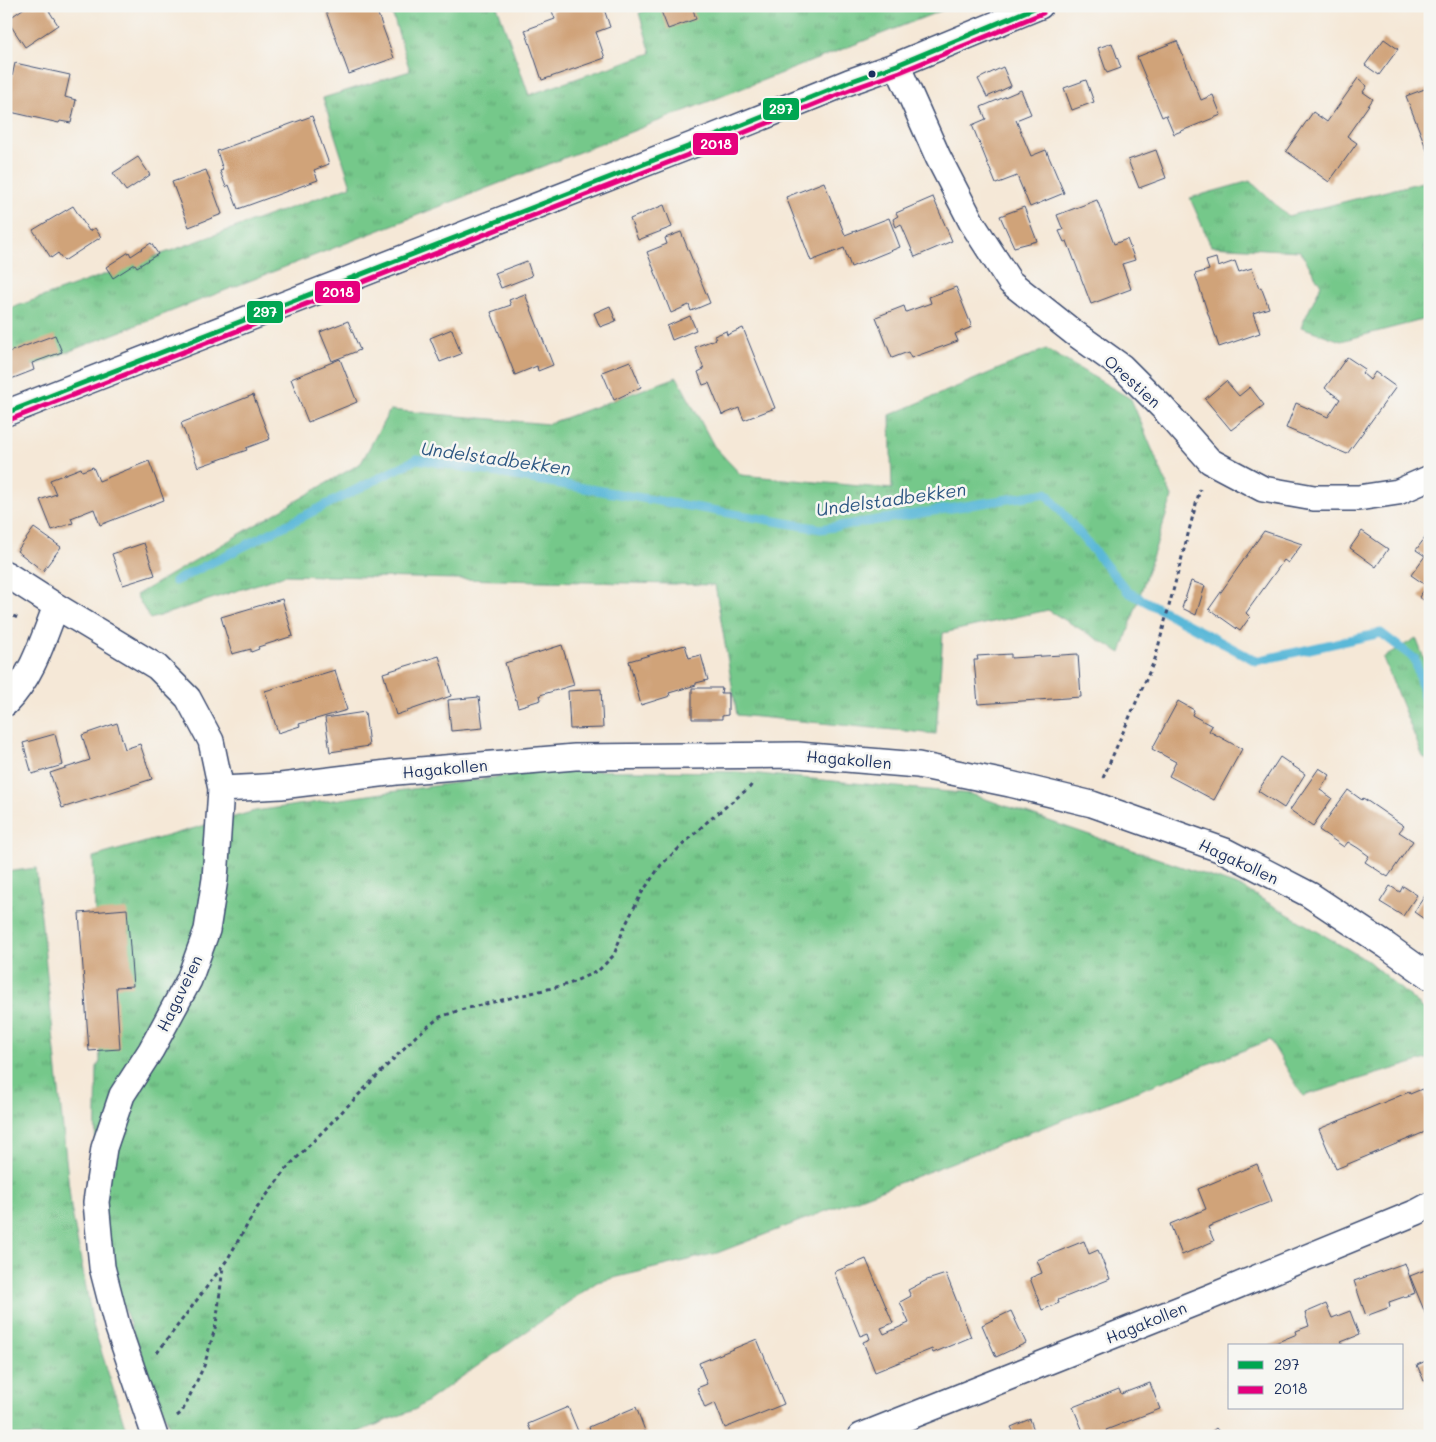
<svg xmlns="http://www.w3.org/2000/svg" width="1436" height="1442" font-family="Mali,sans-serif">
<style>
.grass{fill:url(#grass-tufts);stroke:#487c74}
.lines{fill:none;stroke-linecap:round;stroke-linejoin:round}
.stream{stroke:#5ab8d8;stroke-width:9}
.building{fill:#d0a379}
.minor-casing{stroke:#3c4b70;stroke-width:28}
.path{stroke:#3c4b70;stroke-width:3;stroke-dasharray:4 4;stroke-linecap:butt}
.minor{stroke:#fff;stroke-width:25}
.bus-1-casing{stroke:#f6f6f2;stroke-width:9}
.bus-2-casing{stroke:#f6f6f2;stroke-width:9}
.bus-1{stroke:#00a651;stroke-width:5}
.bus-2{stroke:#e5007d;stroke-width:5}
.bus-dot{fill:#1b2f5e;stroke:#f6f6f2;stroke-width:2}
.labels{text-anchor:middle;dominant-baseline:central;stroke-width:5;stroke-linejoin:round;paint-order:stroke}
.street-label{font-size:16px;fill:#1b2f5e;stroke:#f6f6f2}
.water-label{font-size:18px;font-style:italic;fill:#2e5883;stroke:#f6f6f2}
.line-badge{stroke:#f6f6f2;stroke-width:2}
.badge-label{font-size:14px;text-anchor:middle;font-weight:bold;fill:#fff}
</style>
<defs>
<pattern id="grass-tufts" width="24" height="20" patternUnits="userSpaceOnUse" patternTransform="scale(1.25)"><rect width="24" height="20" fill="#75c88a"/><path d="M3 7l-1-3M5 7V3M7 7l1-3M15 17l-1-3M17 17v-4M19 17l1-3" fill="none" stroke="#5fa374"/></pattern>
</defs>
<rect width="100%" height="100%" fill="#f6f6f2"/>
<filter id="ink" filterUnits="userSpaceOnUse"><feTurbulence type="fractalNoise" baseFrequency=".02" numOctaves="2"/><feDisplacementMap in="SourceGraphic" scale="10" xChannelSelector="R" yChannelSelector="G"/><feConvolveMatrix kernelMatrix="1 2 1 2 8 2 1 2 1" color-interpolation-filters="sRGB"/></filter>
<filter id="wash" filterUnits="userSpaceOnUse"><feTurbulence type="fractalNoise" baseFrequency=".0096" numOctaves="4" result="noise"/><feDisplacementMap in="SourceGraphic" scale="20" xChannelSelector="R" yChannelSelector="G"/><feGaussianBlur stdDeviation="1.12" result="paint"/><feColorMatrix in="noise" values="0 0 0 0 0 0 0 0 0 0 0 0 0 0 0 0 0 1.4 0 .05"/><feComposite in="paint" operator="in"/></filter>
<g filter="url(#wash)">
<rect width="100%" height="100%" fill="#f5e8d7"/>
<path class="grass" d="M390,6H497L529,95L651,53L639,13L658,6H953L6,376V310L351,186L323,98L410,71Z
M1430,180V243L1424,245L1430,271V318L1341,341L1301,327L1321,285L1300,251L1211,246L1190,198L1250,181L1288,216Z
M1046,349L1131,399L1172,497L1121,653L1048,610L943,633L936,734L737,715L715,585L285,575L150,619L136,595L361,463L390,410L548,424L677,377L714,446L741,475L892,489L890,415Z
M1416,638L1430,674V762L1423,757L1383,658Z
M547,770L738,772L971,794L1243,888L1368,961L1424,1009L1430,1024V1058L1303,1096L1270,1040L717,1253L597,1282L416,1409L348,1436H173L107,1264L94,1194L97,1067L100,1062L93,857L255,811Z
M36,868L71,1207L93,1325L128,1436H6V872Z"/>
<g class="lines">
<path class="stream" d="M175,581L417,459L821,529L1046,493L1128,592L1256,661L1381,633L1415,659L1430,721"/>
</g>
<g id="blocks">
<path class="building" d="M27,6H46L58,25L25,47L7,20Z
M324,6H375L394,58L349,74Z
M565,6H603L610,27L596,32L605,58L542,80L525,30L555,19L552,11Z
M659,6H692L696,19L668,29Z
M1384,39L1398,49L1379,75L1365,65Z
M1177,41L1201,100L1213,95L1221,115L1174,134L1166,115L1162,117L1137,57Z
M1112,43L1121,68L1107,73L1098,48Z
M15,63L70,75L65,97L76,100L71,123L60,121L59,123L6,111V104Z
M1003,67L1011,86L987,97L978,79Z
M1358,78L1367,86L1363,92L1373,99L1347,136L1357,143L1329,182L1286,151L1313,112L1327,122Z
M1086,80L1094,102L1072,110L1064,88Z
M1430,87V158L1406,96Z
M1021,90L1031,114L1016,120L1031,156L1046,150L1064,193L1030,207L1017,176L996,184L972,125L986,119L981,107Z
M312,116L329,164L314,170L318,180L238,209L229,185L226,187L220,171L223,170L217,151Z
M1156,150L1166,178L1139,188L1128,160Z
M138,157L150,175L126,191L113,173Z
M206,170L222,214L189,227L172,182Z
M824,182L845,235L889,218L900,247L851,267L844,248L811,261L786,197Z
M933,197L952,241L915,257L901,224L896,227L893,219L898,216L896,213Z
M1097,200L1114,244L1127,239L1135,260L1122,264L1131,289L1091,304L1067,241L1064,242L1059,231L1063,230L1057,215Z
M664,205L672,227L638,240L630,219Z
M73,206L89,231L95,228L101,237L64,261L58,253L51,258L33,230Z
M1024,207L1037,241L1014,247L1000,216Z
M681,232L710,303L691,311L689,305L671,313L647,252L667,244L665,238Z
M151,243L158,254L137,267L135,264L113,278L106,267L129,252L131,256Z
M1216,258L1218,267L1235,261L1239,272L1252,268L1259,288L1261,287L1269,308L1253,313L1260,333L1219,347L1195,274L1209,270L1206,261Z
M527,261L532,276L501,288L495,273Z
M956,287L972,327L955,334L958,341L911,358L908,352L892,358L876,317L904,306L906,312L931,303L929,297Z
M525,294L553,365L538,371L537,366L515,375L491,312L511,305L509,300Z
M610,306L616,321L600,327L594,313Z
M690,316L696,330L672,340L667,326Z
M348,321L360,350L332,361L320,332Z
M743,328L775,408L744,420L739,408L722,415L709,383L703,385L698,372L704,369L695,347L716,339L714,336L726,331L727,335Z
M452,329L461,354L440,362L430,338Z
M55,335L62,352L32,363L34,370L6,381V353Z
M1347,357L1365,369L1362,373L1370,380L1375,372L1396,387L1347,454L1286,428L1296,403L1328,417L1340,399L1325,388Z
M340,359L357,402L308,422L291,379Z
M630,361L641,387L614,400L602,372Z
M1226,381L1239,396L1250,387L1264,405L1231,430L1205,399Z
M253,395L270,439L246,448L247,450L198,467L181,423Z
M149,461L164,500L100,525L94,509L71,518L73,523L52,530L40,500L56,494L50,480L81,468L82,471L93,467L99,481Z
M34,528L61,547L43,571L17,551Z
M1264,531L1302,544L1288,563L1284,560L1246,613L1250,617L1240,631L1209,609Z
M1362,531L1388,549L1376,567L1350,548Z
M1430,531V604L1419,597L1427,586L1411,575L1425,556L1416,550Z
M144,543L155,575L123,585L112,554Z
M1191,581L1205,586L1196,615L1182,608Z
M282,599L293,636L258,647L259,649L251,652V649L232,654L221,617Z
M562,645L574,685L540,695L541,700L518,707L505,663Z
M685,645L689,658L701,655L708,680L696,683V685L669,693L670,696L641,705L629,661Z
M1011,654V658L1078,654L1081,697L978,704L974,660H978L977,656Z
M439,656L451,696L396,715L383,673Z
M335,670L347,710L299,724L300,726L278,733L265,691Z
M692,688H722L721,693H728V715L722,716V719H692Z
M601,689L603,728L570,729L568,691Z
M479,697L483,728L451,731L448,700Z
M1178,701L1194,710L1192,715L1212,726L1209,731L1242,749L1214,800L1169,776L1176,762L1152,749Z
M365,712L369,746L330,752L325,718Z
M117,723L125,749L140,744L152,779L62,808L50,773L90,760L82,735Z
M55,734L63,765L32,774L23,743Z
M1280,757L1305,774L1284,808L1258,791Z
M1319,768L1330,775L1320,790L1332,798L1313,826L1290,810Z
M1348,790L1362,800L1363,798L1404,826L1399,832L1413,841L1388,877L1365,862L1369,856L1358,848L1348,842L1344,847L1319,830Z
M1390,886L1400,892L1403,886L1417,895L1403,916L1380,902Z
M1430,888V917L1427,921L1414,912Z
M127,909L133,986L116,987L120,1049L89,1051L79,913Z
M1422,1089L1430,1107V1128L1425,1130V1132L1336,1169L1319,1129L1409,1092L1410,1094Z
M1257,1164L1272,1201L1208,1227L1214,1241L1182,1255L1170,1224L1206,1209L1198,1189Z
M1084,1241L1089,1254L1098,1250L1110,1279L1058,1300L1059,1303L1042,1310L1030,1278L1042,1273L1037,1260Z
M866,1259L893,1323L881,1328L884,1334L909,1323L900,1302L911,1296L908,1290L927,1280L946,1274L971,1337L933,1353L932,1349L875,1372L863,1342L870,1339L868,1333L860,1336L834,1272Z
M1405,1263L1415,1293L1389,1302L1390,1307L1366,1316L1354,1281Z
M1430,1268V1325L1410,1276Z
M1326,1304L1332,1318L1350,1311L1359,1335L1341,1342L1343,1346H1268L1297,1334L1296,1331L1309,1326L1305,1313Z
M1011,1311L1026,1343L996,1357L982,1325Z
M757,1339L784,1404L725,1428L715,1403L705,1408L697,1388L707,1384L699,1363Z
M1430,1359V1379L1424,1381L1417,1365Z
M1150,1383L1160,1409L1106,1430L1109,1436H1085L1073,1407L1119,1389L1121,1394Z
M568,1407L580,1436H533L528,1424Z
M636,1407L647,1436H592L589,1427Z
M1030,1419L1036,1436H1002L1013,1431L1011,1427Z
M1216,1428L1223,1436H1206Z"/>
</g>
</g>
<g filter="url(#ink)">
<use href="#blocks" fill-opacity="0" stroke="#3c4b70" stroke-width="1"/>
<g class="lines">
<g class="minor-casing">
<path id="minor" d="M897,65L938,157L972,223L1010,282L1073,332L1122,367L1162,407L1210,461L1263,489L1314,498H1358L1398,492L1430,478
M6,413L713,137L849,82L897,65L1040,6
M6,574L56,606L157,667L188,698L211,741L221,789L215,879L207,930L189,980L151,1050L122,1095L104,1148L96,1202L102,1267L117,1325L155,1436
M6,703C32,677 43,640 56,606
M221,789L281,786L396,772L575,757L798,755L918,765L1010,784L1092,804L1225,851L1310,895L1387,946L1430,977
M861,1436L1210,1297L1417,1212L1430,1205"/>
</g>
<path class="path" d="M6,613L20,619
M1103,778L1155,659L1200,489
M157,1353L227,1260L257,1208L287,1168L416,1036L440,1017L460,1010L569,984L599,970L614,955L624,928L641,894L661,865L707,822L750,787L752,784
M177,1416L182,1412L204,1366L216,1325L223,1267"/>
<use href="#minor" class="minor"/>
<g class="bus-1-casing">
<path id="bus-1" d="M6,413L713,137L849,82L897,65L1039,6"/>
</g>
<g class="bus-2-casing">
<path id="bus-2" d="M9,420L716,144L852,89L900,72L1043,13"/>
</g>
<use href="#bus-1" class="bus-1"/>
<use href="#bus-2" class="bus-2"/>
</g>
</g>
<circle class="bus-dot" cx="872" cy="74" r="4.5"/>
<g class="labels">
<g class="street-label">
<text transform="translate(1133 381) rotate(42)">Orestien</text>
<text transform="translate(849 759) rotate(5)">Hagakollen</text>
<text transform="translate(445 768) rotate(-5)">Hagakollen</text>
<text transform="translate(1239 861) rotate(25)">Hagakollen</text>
<text transform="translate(179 993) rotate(-64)">Hagaveien</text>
<text transform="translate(1146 1322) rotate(-22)">Hagakollen</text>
</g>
<g class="water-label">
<text transform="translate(496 458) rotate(8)">Undelstadbekken</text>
<text transform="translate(891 499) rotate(-8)">Undelstadbekken</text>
</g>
</g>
<g class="line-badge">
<rect x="762" y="97" width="38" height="24" rx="5" fill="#00a651"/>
<rect x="692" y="132" width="47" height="24" rx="5" fill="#e5007d"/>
<rect x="314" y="280" width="47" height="24" rx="5" fill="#e5007d"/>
<rect x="246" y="300" width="38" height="24" rx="5" fill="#00a651"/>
</g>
<g class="badge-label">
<text x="781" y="114">297</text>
<text x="716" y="149">2018</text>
<text x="338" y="297">2018</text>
<text x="265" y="317">297</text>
</g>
<rect width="1436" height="1442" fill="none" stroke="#f6f6f2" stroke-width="25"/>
<rect x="1228" y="1344" width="175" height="65" fill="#f6f6f2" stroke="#9ea6b7"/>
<rect x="1238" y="1361" width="25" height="8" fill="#00a651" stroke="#9ea6b7"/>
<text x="1274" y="1370" font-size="15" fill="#1b2f5e">297</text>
<rect x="1238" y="1386" width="25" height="8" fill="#e5007d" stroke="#9ea6b7"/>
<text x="1274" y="1394" font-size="15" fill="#1b2f5e">2018</text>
</svg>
